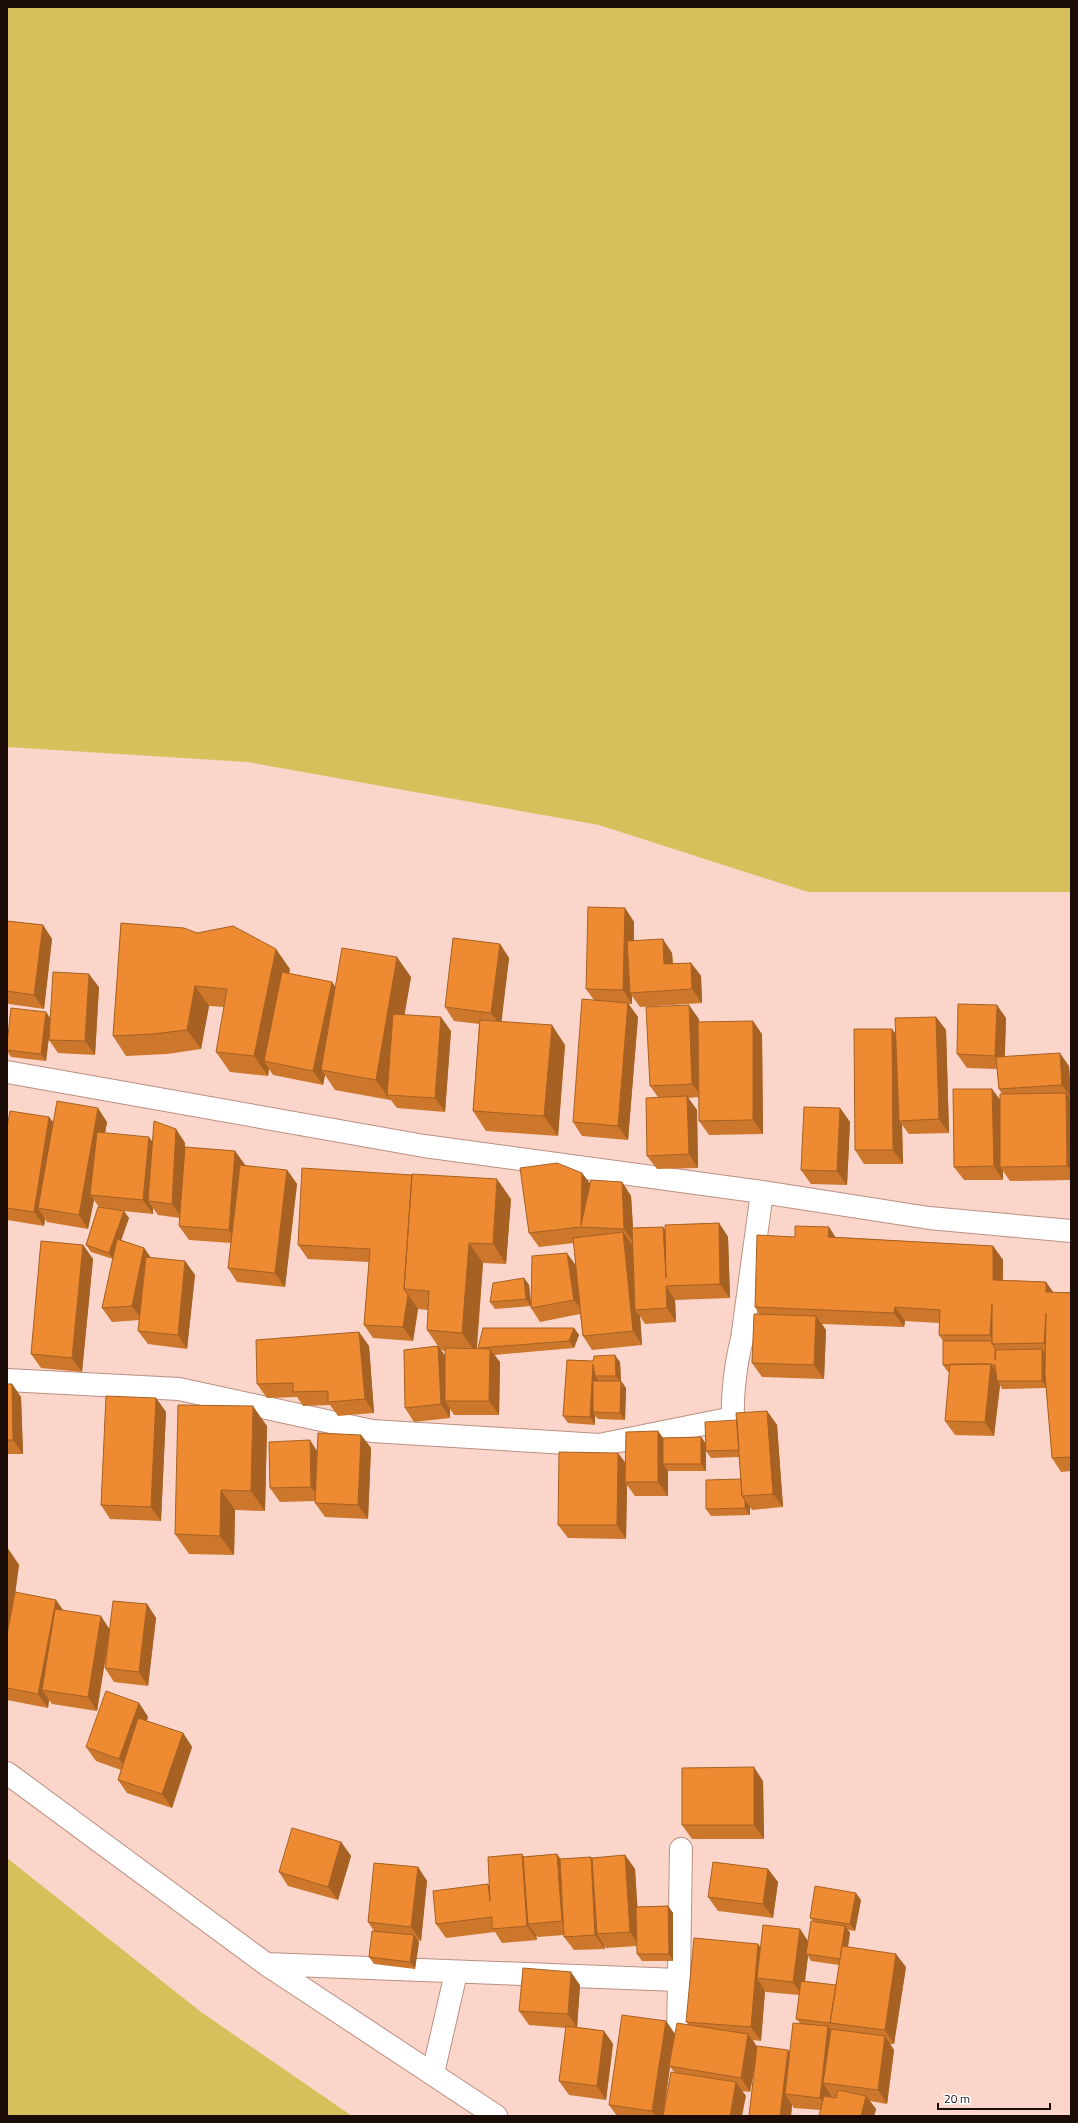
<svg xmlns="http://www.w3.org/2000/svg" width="1078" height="2123" font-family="'Titillium Web',sans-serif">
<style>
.green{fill:#d6c05b}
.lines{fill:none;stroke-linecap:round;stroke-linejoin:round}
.minor-casing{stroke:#bb8f82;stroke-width:24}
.minor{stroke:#fff;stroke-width:22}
.wall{fill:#cc772b;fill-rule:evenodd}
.shaded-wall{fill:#a66123}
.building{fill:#ed8a32;stroke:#a66123}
</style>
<rect width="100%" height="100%" fill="#fbd5ca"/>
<path class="green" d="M7,7H1071V892H808L599,825L247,762L7,747Z
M7,1858L201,2012L352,2116H7Z"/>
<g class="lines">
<g class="minor-casing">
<path id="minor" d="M7,1072L424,1146L762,1192L929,1218L1071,1231
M7,1380L179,1389L372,1431L599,1445L733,1418C732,1394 736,1362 742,1339L762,1192
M7,1773L266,1964L496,2116
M267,1964L678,1980
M676,2053L678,2038L681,1849
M433,2073L456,1973"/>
</g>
<use href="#minor" class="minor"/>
</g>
<path class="wall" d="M625,908L634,922V941L672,953L673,964L691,963L701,976L702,1003L640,1007L632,996V1004H628L638,1017L628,1140L582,1136L573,1122L594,1000L586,989Z
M7,921L43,925L52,939L44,1009L9,1004L7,1002Z
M121,923L290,969L289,974L332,982L335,987L411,977L404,1015L451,1031L445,1112L397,1108L390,1099V1100L335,1090L325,1075L323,1085L273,1075L269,1069L268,1076L230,1072L216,1052L224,1007L209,1006L201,1049L167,1054L126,1056L113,1036Z
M500,944L509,958L501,1022L565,1045L558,1136L486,1131L473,1111L479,1024L454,1021L445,1007Z
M99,987L95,1055L58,1053L49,1040V1037L46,1061L11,1057L7,1051V1044Z
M936,1017L946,1030L949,1133L909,1134L902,1125L903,1164H864L855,1150L896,1034Z
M1006,1018L1005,1056L1069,1066L1071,1088V1099H1070L1071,1100V1180L1010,1181L1003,1171V1180H964L954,1167L1000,1100L1002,1094L999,1089L997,1069L967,1068L957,1054Z
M699,1019V1022L762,1034L763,1134L709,1135L699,1121V1097L688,1098L697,1110L698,1168L657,1169L647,1156L658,1097L650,1086Z
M840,1108L850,1122L847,1185L811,1184L801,1170Z
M49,1117L53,1122H107L105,1133L152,1141L176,1129L185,1143V1147L235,1151L245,1165V1166L287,1170L297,1184L285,1287L237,1282L228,1268L231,1243L189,1240L179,1226L180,1218L158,1215L153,1208V1214L123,1211L129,1218L121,1240L144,1248L151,1258L185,1261L195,1275L187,1349L148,1344L138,1331L140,1320L112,1322L102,1308L113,1259L91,1252L86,1245L99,1207L94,1200L88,1229L47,1222L45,1219L44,1226L7,1220V1128Z
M582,1173L590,1184L622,1182L631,1196L633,1228L665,1230L719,1223L728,1237L730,1298L675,1300L676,1322L645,1324L640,1316L642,1345L592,1350L583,1336L580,1314L540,1322L531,1308V1306L495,1309L490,1302L524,1278L529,1285L531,1303L576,1266L574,1243L539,1247L529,1233Z
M511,1199L506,1264L483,1263L477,1349L574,1328L579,1335L574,1348L494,1355L500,1362L499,1415H454L450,1409V1418L414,1422L405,1408L438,1346L427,1330L428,1310L418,1309L413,1341L373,1338L364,1325L369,1262L308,1259L298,1245ZM441,1350L445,1351V1356Z
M795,1237H836L993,1246L1003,1260V1280L1046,1282L1053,1292H1071V1471L1061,1472L1052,1458L1046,1388L1002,1389L1000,1385L994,1436L955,1435L945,1421L950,1372H948L943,1365V1341L939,1335V1323L905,1321L904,1327L822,1324L826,1330L824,1379L762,1377L752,1363L759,1314L755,1307Z
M83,1245L93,1259L82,1372L41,1368L31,1354Z
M359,1332L369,1346L374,1413L338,1416L330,1405L303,1406L297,1397L267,1398L257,1384Z
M567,1360L620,1362L621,1381L626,1388L625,1420L598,1419L595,1416V1425L568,1423L563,1416Z
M7,1384H12L21,1397L23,1454H7Z
M156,1398L166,1412L161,1521L110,1519L101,1505Z
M767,1411L777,1425L783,1507L752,1510L750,1507V1515L711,1516L706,1509L741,1479L739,1457L711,1458L706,1451L737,1420Z
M267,1426L265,1511L235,1510L234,1555L189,1554L175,1534Z
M658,1431L663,1438L701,1437L706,1444V1471H668V1496H635L627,1485L626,1539L568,1538L558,1525L625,1463Z
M361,1435L371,1448L368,1519L325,1517L315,1503V1501L280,1502L270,1488L318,1452Z
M7,1547L19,1565L15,1592L109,1629L147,1604L156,1618L148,1686L114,1682L105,1668L106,1654L97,1711L52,1704L49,1700L48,1708L7,1700Z
M139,1703L148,1717L147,1721L183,1733L192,1747L172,1808L127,1793L118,1780L121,1770L96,1761L86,1747Z
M763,1781L764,1839H692L682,1825Z
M341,1842L351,1856L338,1900L288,1886L279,1872Z
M557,1854L560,1859H592L625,1855L635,1869L637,1907L668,1906L673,1913V1961H642L637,1954V1946L606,1948L604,1945L605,1949L574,1950L564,1937V1935L538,1937L536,1935L537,1940L502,1943L495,1932L446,1938L436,1924L488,1884L489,1886L523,1857Z
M418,1867L427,1881L421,1941L417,1940L419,1942L415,1969L374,1964L369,1957L374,1931L368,1922Z
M768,1869L778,1882L773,1918L718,1911L708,1897Z
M861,1900L855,1931L848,1930L850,1933L848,1947L906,1967L894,2044H890L894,2050L887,2104L870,2101L876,2109L874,2116H819L821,2110L794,2108L792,2105L791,2116H749L755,2065L750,2092L742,2091L746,2096L674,2072L670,2067L663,2116H617L609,2105L666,2021L675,2034L688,2024L686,2022L760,1947L800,1929L808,1941L813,1921L810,1918ZM808,1956L811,1961L839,1965L836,1985L805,1981ZM765,1991L766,1992L799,1995L796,2019L800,2023L790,2052L788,2050L757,2047L753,2040L761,2041Z
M580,1985L577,2027L604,2031L613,2044L606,2100L569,2095L559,2081L566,2028L529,2025L519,2011Z"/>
<path class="shaded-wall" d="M625,908L634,922L633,993H630L632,996V1004L623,990Z
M43,925L52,939L44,1009L34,995Z
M663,939L672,953L674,978L664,964Z
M500,944L509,958L501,1026L491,1013Z
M276,949L290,969L271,1062L264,1061L269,1069L268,1076L254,1056Z
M397,957L411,977L391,1095H387L390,1099V1100L376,1080Z
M691,963L701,976L702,1003L692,989Z
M89,974L99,987L95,1055L85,1041Z
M332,982L341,996L321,1070L325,1075L323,1085L313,1071Z
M195,986L209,1006L201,1049L187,1030Z
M628,1003L638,1017L628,1140L618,1126Z
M689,1005L699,1019L702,1097L692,1084Z
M997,1005L1006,1018L1004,1070L995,1056Z
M46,1012L51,1019L46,1061L41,1054Z
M441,1017L451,1031L445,1112L435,1098Z
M936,1017L946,1030L949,1133L939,1119Z
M753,1021L762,1034L763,1134L753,1120Z
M552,1025L565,1045L558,1136L544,1116Z
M892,1029L902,1042L899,1121L902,1125L903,1164L893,1150Z
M1060,1053L1069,1066L1071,1098L1062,1085Z
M992,1089L1002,1102L1000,1167L1003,1171V1180L994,1166Z
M1066,1093L1071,1100V1171L1067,1166Z
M687,1096L697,1110L698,1168L689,1154Z
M98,1108L107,1122L94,1195H90L94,1200L88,1229L79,1215Z
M840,1108L850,1122L847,1185L837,1171Z
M49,1117L59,1130L38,1208L45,1219L44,1226L34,1212Z
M176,1129L185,1143L182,1218L172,1204Z
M149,1137L159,1151L148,1201L153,1208V1214L143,1200Z
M235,1151L245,1165L238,1243L229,1230Z
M287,1170L297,1184L285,1287L275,1273Z
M582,1173L592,1186L581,1225Z
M497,1179L511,1199L506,1264L493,1244Z
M622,1182L631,1196L634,1243L624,1229Z
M124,1211L129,1218L114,1260L109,1253Z
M719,1223L728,1237L730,1298L720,1284Z
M663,1227L673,1241L666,1278Z
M829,1227L838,1241L828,1237Z
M623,1232L633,1246L635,1310L640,1316L642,1345L633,1331Z
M469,1243L483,1263L476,1353L462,1333Z
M83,1245L93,1259L82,1372L72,1358Z
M993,1246L1003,1260L1002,1294L993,1280Z
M144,1248L154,1262L142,1320L132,1306Z
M567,1253L577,1267L584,1313L574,1300Z
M185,1261L195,1275L187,1349L178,1335Z
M524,1278L529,1285L531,1306L526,1299Z
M1046,1282L1055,1295L1046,1292Z
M666,1286L675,1300L676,1322L667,1308Z
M408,1295L418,1309L413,1341L403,1327Z
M992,1304L995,1342L990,1335Z
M895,1307L905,1321L904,1327L894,1313Z
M1046,1313L1053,1357L1044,1343Z
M816,1316L826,1330L824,1379L814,1365Z
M574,1328L579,1335L574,1348L569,1341Z
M359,1332L369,1346L374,1413L365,1399Z
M438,1346L448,1360L445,1401L450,1409V1418L441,1404Z
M490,1349L500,1362L499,1415L489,1401Z
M1042,1349L1047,1356V1388L1042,1381Z
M615,1355L620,1362L621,1383L616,1376Z
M593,1364L595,1376L598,1380L595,1412H593L595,1416V1425L590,1417Z
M991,1364L1000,1378L997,1381L1000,1385L994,1436L985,1422Z
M621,1381L626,1388L625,1420L620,1413Z
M12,1384L21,1397L23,1454L13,1440Z
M156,1398L166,1412L161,1521L151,1507Z
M253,1406L267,1426L265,1511L251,1491Z
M767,1411L777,1425L783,1507L773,1494Z
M658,1431L668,1445L663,1464L668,1471V1496L658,1482Z
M361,1435L371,1448L368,1519L358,1505Z
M701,1437L706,1444V1471L701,1464Z
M310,1440L319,1454L321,1501L311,1487Z
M618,1453L628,1466L625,1482L627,1485L626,1539L617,1525Z
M221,1490L235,1510L234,1555L220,1536Z
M745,1500L750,1507V1515L745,1508Z
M7,1547L19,1565L7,1655Z
M56,1600L66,1614L42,1690L49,1700L48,1708L38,1694Z
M147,1604L156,1618L148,1686L139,1672Z
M101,1616L110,1630L97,1711L88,1697Z
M139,1703L148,1717L129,1773L119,1759Z
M183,1733L192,1747L172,1808L162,1794Z
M754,1767L763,1781L764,1839L754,1825Z
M341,1842L351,1856L338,1900L328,1887Z
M522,1854L532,1868L528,1924L536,1935L537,1940L527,1926Z
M557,1854L567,1868L572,1934L562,1921Z
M625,1855L635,1869L640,1946L630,1932Z
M591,1857L600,1871L597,1934L604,1945L605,1949L595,1935Z
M418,1867L427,1881L421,1941L411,1927Z
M768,1869L778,1882L773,1918L763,1904Z
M856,1893L861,1900L855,1931L850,1924Z
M668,1906L673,1913V1961L669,1954Z
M845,1926L850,1933L845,1966L840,1959Z
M800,1929L809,1943L806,1954L808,1956L803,1996L793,1982Z
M414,1935L419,1942L415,1969L410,1962Z
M758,1944L768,1958L757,1978L765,1991L761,2041L751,2027Z
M896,1954L906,1967L894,2044L885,2030Z
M571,1972L580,1985L577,2028L568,2014Z
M666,2021L675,2034L669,2066L670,2067L663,2116H656L652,2111Z
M828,2026L838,2040L823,2083L831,2095L830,2112L820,2098Z
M604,2031L613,2044L606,2100L597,2086Z
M748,2034L758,2048L750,2092L741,2078Z
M885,2036L894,2050L887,2104L878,2090Z
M788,2050L798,2064L785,2094L792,2105L791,2116H780Z
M736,2082L746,2096L742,2116H730Z
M866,2096L876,2109L874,2116H861Z"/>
<path class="building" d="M588,907L625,908L623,990L586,989Z
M7,921L43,925L34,995L7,991Z
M121,923L184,928L197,933L233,926L276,949L254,1056L216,1052L227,989L195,986L187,1030L153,1034L113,1036Z
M453,938L500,944L491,1013L445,1007Z
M663,939L664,964L691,963L692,989L630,993L627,941Z
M342,948L397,957L376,1080L321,1070Z
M53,972L89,974L85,1041L49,1040Z
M282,972L332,982L313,1071L264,1061Z
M582,999L628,1003L618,1126L573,1122Z
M958,1004L997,1005L995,1056L957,1054Z
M689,1005L692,1084L650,1086L646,1007Z
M11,1008L46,1012L41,1054L7,1050V1044Z
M393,1014L441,1017L435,1098L387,1095Z
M936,1017L939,1119L899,1121L895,1018Z
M480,1020L552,1025L544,1116L473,1111Z
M753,1021V1120L699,1121L698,1022Z
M854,1029H892L893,1150H855Z
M1060,1053L1062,1085L999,1089L996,1057Z
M953,1089H992L994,1166L954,1167Z
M1066,1093L1067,1166L1000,1167V1094Z
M687,1096L689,1154L647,1156L646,1098Z
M57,1101L98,1108L79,1215L38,1208Z
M804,1107L840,1108L837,1171L801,1170Z
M10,1111L49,1117L34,1212L7,1208V1128Z
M154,1121L176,1129L172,1204L148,1201Z
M97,1132L149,1137L143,1200L90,1195Z
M185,1147L235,1151L229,1230L179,1226Z
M557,1163L582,1173L581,1225L591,1180L622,1182L624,1229L581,1227L529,1233L520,1168Z
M240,1165L287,1170L275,1273L228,1268Z
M302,1168L412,1175L404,1289L408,1295L403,1327L364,1325L370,1249L298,1245Z
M412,1174L497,1179L493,1244L469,1243L462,1333L427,1330L429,1291L404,1289Z
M98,1207L124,1211L109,1253L86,1245Z
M719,1223L720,1284L666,1286L667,1308L635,1310L632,1228L663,1227L666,1278L665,1225Z
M795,1226L829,1227L828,1237L993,1246V1280L1046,1282V1292L1071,1293V1457L1052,1458L1045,1374L1046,1313L1044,1343L992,1344V1304L990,1335H939L940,1310L895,1307L894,1313L755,1307L757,1235L795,1237Z
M623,1232L633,1331L583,1336L573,1238Z
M117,1239L144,1248L132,1306L102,1308Z
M41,1241L83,1245L72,1358L31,1354Z
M567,1253L574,1300L531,1308L532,1256Z
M146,1257L185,1261L178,1335L138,1331Z
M524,1278L526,1299L490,1302L493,1283Z
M754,1314L816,1316L814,1365L752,1363Z
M483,1328H574L569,1341L478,1348Z
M359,1332L365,1399L328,1402V1391L293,1392V1383L257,1384L256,1340Z
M943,1341H992V1344L995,1348V1360L996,1350L1042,1349V1381H997L995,1365H992L991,1364L943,1365Z
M438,1346L441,1404L405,1408L404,1350Z
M445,1348L490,1349L489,1401H445Z
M615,1355L616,1376H595L593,1364L590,1417L563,1416L567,1360L593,1361L594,1356Z
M950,1364H991L985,1422L945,1421Z
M593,1381H621L620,1413L593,1412Z
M7,1384H12L13,1440H7Z
M106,1396L156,1398L151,1507L101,1505Z
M178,1405L253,1406L251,1491L221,1490L220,1536L175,1534Z
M767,1411L773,1494L742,1496L736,1413Z
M737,1420L739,1450L706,1451L705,1422Z
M658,1431V1482H625L626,1432Z
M318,1433L361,1435L358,1505L315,1503Z
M701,1437V1464H663V1438Z
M310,1440L311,1487L270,1488L269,1442Z
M559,1452L618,1453L617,1525H558Z
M741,1479L742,1496L745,1500V1508L706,1509V1480Z
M15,1592L56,1600L38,1694L7,1688V1635Z
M113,1601L147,1604L139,1672L105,1668Z
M55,1609L101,1616L88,1697L42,1690Z
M106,1691L139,1703L119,1759L86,1747Z
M138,1718L183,1733L162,1794L118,1780Z
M754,1767V1825H682V1768Z
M292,1828L341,1842L328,1887L279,1872Z
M522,1854L527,1926L492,1929V1917L436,1924L433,1891L488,1884L490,1901L488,1857Z
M557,1854L562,1921L528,1924L523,1857Z
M625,1855L630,1932L597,1934L592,1858Z
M591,1857L595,1935L564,1937L560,1859Z
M713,1862L768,1869L763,1904L708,1897Z
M374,1863L418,1867L411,1927L368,1922Z
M815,1886L856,1893L850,1924L810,1918Z
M668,1906L669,1954H637L636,1907Z
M811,1921L845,1926L840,1959L806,1954Z
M763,1925L800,1929L793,1982L757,1978Z
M372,1931L414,1935L410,1962L369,1957Z
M694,1938L758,1944L751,2027L686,2022Z
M842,1946L896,1954L885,2030L830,2023Z
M523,1968L571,1972L568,2014L519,2011Z
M801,1981L836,1985L830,2023L796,2019Z
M622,2015L666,2021L652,2111L609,2105Z
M677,2023L748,2034L741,2078L669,2066Z
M793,2023L828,2026L820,2098L785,2094Z
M566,2026L604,2031L597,2086L559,2081Z
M831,2029L885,2036L878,2090L823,2083Z
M757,2046L788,2050L780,2116H749Z
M671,2072L736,2082L730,2116H663Z
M838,2090L866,2096L861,2116H819L824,2096L836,2098Z"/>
<rect width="1078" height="2123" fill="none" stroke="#1b0c07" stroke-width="16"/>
<path d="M938 2103v6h112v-6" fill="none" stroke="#1b0c07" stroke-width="2"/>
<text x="944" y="2103" font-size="12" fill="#1b0c07" stroke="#ffffff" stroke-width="3" paint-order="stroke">20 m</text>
</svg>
